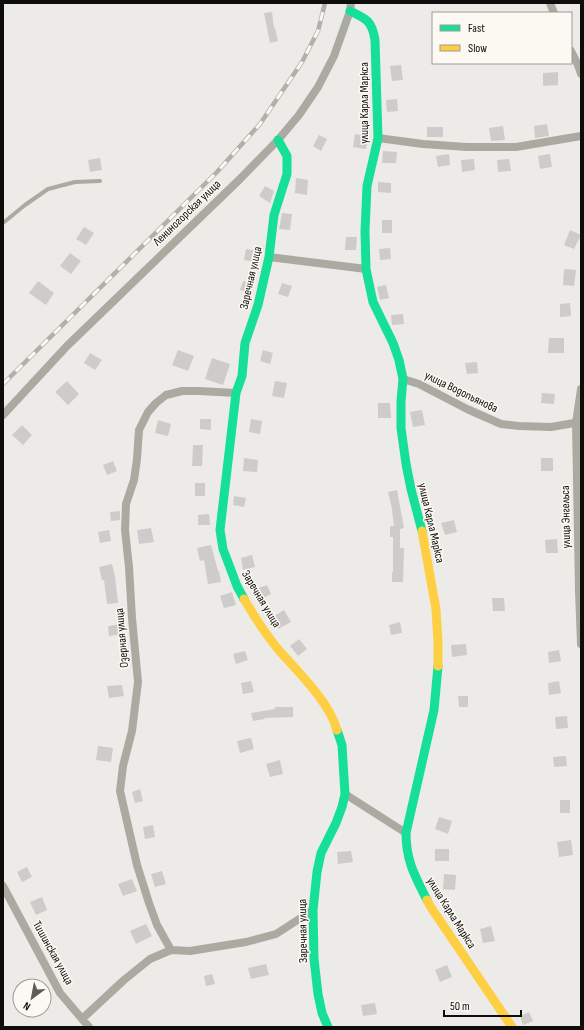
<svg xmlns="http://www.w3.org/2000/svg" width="584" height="1030" font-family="'Sofia Sans Condensed',sans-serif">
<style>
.building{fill:#ceccca}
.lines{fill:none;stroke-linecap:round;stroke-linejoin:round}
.lane{stroke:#abaaa1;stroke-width:4}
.street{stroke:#abaaa1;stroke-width:8}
.fast{stroke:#16e098;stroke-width:9}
.slow{stroke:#ffcf43;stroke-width:9}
.rail-casing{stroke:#b1b0ab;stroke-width:4.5}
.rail{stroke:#fcf9f3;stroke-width:3;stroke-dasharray:9;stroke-linecap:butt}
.labels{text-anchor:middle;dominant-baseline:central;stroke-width:3;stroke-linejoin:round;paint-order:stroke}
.street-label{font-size:12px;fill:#0d0d0b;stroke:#fcf9f3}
</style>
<rect width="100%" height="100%" fill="#edebe8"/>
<path class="building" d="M272,12L274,28H275L278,41L270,43L264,13Z
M401,65L403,80L392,81L390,66Z
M558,72V85L543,86V73Z
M397,99L398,111L387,112L386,100Z
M547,124L549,136L535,138L534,126Z
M503,126L505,140L491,141L489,128Z
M427,127H443V137H427Z
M355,134L368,136L366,149L353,147Z
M319,135L327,139L321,151L313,146Z
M383,151L397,152L396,163H382Z
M449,154L450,165L438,167L436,156Z
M550,154L552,167L540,169L538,156Z
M100,158L102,170L90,172L88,160Z
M474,159L475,170L462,172L461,160Z
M509,159L511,171L498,172L497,160Z
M296,178L308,180L307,195L295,193Z
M378,182L391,183V193L378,192Z
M265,186L274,191L270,203L259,196Z
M282,213L292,214L290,230L279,229Z
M382,220H392V233H382Z
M84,227L94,233L86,245L76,239Z
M570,230L581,235L574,249L564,245Z
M346,237H357L356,250H345Z
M390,248L391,259L380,260L379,249Z
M246,249L257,251L255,262L244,260Z
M70,253L81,261L71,274L60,266Z
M564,269L576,270L574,286L563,285Z
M38,281L54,293L46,305L29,293Z
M243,281L251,283L248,292L240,290Z
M282,283L292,286L288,297L278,294Z
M386,285L389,298L380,300L377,287Z
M570,303L571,316L560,317V304Z
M403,314L404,324L392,325L391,315Z
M549,338H564V353H548Z
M178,350L194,356L188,371L172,365Z
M263,350L273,353L270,364L260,361Z
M90,353L102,360L95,370L84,363Z
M212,358L230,364L223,385L205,379Z
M477,362L478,373L467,374L465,363Z
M67,381L79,394L68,405L55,392Z
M275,381L287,383L284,398L272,396Z
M542,393L555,394L554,404L541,403Z
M378,403H390L391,418H378Z
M422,410L425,425L413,427L410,412Z
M200,419H211V430L200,429Z
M251,419L262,421L260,434L249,432Z
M158,420L171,424L168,436L155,433Z
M22,425L32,435L23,445L12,435Z
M193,445H203L202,466H192Z
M244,458L258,460L257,472L243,471Z
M541,458H553V471H541Z
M113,461L117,471L107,475L103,465Z
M195,483H205V496H195Z
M397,490L404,528L400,529V548H404L403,582H392V572H393V537H390V526H394L392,510V509L388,492Z
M234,496L246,498L244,507L233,505Z
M120,511V520L111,521L110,512Z
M209,514L210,525H198V515Z
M454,520L457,532L445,535L441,523Z
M151,528L154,542L139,544L137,530Z
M109,530L111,541L100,543L98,532Z
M557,539L558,553H546L545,540Z
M211,545L218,571H219L221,582L208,584L204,560L200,561L197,548Z
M252,555L255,567L243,570L241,558Z
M112,564L115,576L118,603L107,604L104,580H102L99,567Z
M267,585L271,594L261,599L256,589Z
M232,592L236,605L224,608L220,596Z
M492,598H504L505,611H493Z
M284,610L291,622L278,629L271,618Z
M400,622L402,633L391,635L389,625Z
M122,624L123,634L109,636L108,626Z
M299,639L307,649L298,656L290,646Z
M466,644L467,655L452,657L451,645Z
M559,650L561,661L549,663L548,652Z
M245,651L248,660L236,664L233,654Z
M251,681L254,692L243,694L241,683Z
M559,681L561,693L549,695L548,683Z
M122,685L124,696L109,698L107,686Z
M458,696H468V707H459Z
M275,707H293V717L264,718L265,719L253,721L251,713L275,709Z
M567,716L568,728L556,729L555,717Z
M251,738L254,749L240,753L237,741Z
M98,746L113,748L111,762L96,760Z
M566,756L567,766L554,767L553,757Z
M280,760L283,774L270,777L266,764Z
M140,789L143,801L135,803L132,792Z
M560,800H570V813H560Z
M439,817L452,821L448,834L435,829Z
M153,825L155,837L145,839L143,827Z
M571,840L573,855L559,857L557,842Z
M435,849H449V861H435Z
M351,851L353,862L338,864L337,852Z
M27,867L32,877L22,882L17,872Z
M162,871L166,884L155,887L151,874Z
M444,874L456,875L455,890L443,889Z
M132,879L137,891L123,896L118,884Z
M42,897L47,910L36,915L30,902Z
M146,924L152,936L136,944L130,931Z
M491,926L495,941L483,943L480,929Z
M266,964L269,975L251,979L248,968Z
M447,965L452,977L440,982L435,970Z
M212,974L215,984L206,986L204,976Z
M375,1003L377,1014L363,1016L361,1005Z
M529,1012L533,1021L523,1025L520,1016Z"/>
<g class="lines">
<path class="lane" d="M3,223L25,205L48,189L75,182L100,181"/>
<path class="street" d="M550,3L554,13
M571,51L578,65L581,74
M378,138L423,144L467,147H516L581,136
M269,257L366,269
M403,379L419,384L467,409L501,424L519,426L551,427L580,422
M581,389L576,423L579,591L581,644
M3,415L67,346L240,179L278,140L299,115L318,87L334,56L350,11L351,3
M345,794L406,833
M3,886L60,993L89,1027
M171,950L157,925L149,903L137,865L120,791L123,766L132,731L138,682L132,618L129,567L125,530L126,504L134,480L137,459L139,430L148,412L156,403L166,395L182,391H199L236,393
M82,1019L124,980L150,959L171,950L190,951L246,942L276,934L313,910"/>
<path class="fast" d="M350,11C367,19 372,21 375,40L378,138L367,186L365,231L366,269L373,302L393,343L399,360L403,379L401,401V428L406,464L411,489L422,531
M244,599L237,586L223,549L220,530L236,393L242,376L245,343L258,305L269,257L274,215L287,174V156L278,140
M427,900C415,876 406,861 406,833L434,710L438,666
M328,1027L322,1013L318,994L314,959L313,910L317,872L321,853L336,823L342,807L345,794L342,745L337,730"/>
<path class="slow" d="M422,531L436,609L438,643V666
M244,599C254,616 265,633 277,648C297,671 329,701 337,730
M427,900L430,906L512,1027"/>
<g class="rail-casing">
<path id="rail" d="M3,384L217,172L260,124L302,62L318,31L325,3"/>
</g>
<use href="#rail" class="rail"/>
</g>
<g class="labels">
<g class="street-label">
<text transform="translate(364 103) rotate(-90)">улица Карла Маркса</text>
<text transform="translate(187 213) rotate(-44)">Лениногорская улица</text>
<text transform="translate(251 278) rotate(-77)">Заречная улица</text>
<text transform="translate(461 392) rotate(26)">улица Водопьянова</text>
<text transform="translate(566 517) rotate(-91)">улица Энгельса</text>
<text transform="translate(431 523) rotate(77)">улица Карла Маркса</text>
<text transform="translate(261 599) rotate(59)">Заречная улица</text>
<text transform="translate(122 638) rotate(-95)">Озерная улица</text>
<text transform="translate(451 913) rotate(58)">улица Карла Маркса</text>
<text transform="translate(303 931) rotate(-91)">Заречная улица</text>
<text transform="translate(53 953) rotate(61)">Тишинская улица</text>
</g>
</g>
<rect width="584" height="1030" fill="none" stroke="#0d0d0b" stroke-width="8"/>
<rect x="432" y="12" width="140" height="52" fill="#fcf9f3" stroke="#9c9b96"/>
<rect x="440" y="25" width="20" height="6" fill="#16e098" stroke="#9c9b96"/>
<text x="468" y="32" font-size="12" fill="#0d0d0b">Fast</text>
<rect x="440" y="45" width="20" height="6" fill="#ffcf43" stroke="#9c9b96"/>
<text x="468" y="52" font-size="12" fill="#0d0d0b">Slow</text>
<g transform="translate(32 998) rotate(212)"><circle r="19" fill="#fcf9f3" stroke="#9c9b96"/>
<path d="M0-3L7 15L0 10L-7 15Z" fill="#5b5b58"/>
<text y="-6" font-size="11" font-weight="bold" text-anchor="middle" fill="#0d0d0b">N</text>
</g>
<path d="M444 1010v6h77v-6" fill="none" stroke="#0d0d0b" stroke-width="2"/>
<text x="450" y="1010" font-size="12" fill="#0d0d0b" stroke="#fcf9f3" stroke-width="3" paint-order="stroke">50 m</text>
</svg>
